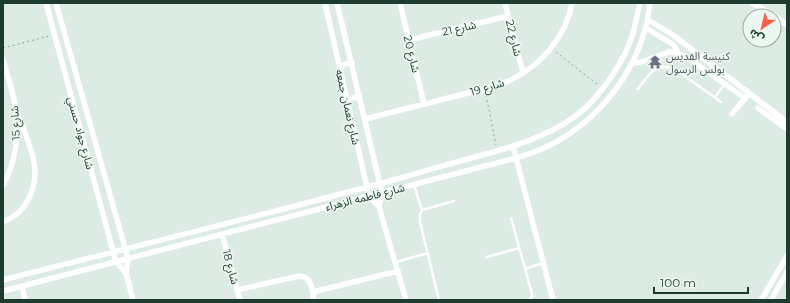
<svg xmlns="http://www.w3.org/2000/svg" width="790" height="303" font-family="Montserrat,'Noto Sans Arabic',sans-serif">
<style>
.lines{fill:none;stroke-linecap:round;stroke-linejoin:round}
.path{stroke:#79b299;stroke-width:1;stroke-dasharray:2 3;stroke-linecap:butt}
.lane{stroke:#fff;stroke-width:2.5}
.street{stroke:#fff;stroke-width:5.5}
.labels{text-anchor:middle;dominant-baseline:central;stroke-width:3;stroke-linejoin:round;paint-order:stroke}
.street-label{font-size:11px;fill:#1d3b2f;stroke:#edf7f1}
.worship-label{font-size:11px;fill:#5b616d;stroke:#edf7f1;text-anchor:start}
</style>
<rect width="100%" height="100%" fill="#dcebe3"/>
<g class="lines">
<path class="path" d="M3,48L49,36
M556,52L598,85
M486,95L496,145"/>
<path class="lane" d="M638,89C649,74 655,62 675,69L721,102
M715,97L724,85
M414,185L422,210L420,214V222L439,300
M422,210L454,201
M511,218L532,294V297L529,300
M487,257L519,248
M396,262L428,253
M525,269L543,263"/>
<path class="street" d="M46,3L116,262L126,273
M56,3L125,248L128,259L126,273L133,300
M325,3L369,196L379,207
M337,3L382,193L379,207L406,300
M400,3L424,104
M505,3L523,73
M752,3L772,14L787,25
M648,20L673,35L787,122
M646,28L674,45L678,53
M409,40L508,16
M3,59C7,76 14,93 16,110C20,134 15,164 3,185
M633,63L641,62L669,52H674L683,55L745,98
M340,68C343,64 346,63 352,63
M347,99C352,99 355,98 359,94
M758,108L787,129
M732,114L747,96
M365,119L484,89C493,86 502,84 511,80C541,65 566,37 572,3
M513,146L553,300
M3,222C13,218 23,210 28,200C44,170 29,145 19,117
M222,234L240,300
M3,280C138,245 274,213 408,176C430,169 453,163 475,157C509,148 544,138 573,118C596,102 620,68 630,42C635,29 637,16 640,3
M22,286L25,300
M237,290L299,276C312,277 312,289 314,300
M3,291L516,158C530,154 543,149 556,142C607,113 644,61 650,3
M313,292L398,271
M761,300L787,256
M771,300L787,272"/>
</g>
<defs>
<g id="temple-bare" transform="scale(1.08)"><path d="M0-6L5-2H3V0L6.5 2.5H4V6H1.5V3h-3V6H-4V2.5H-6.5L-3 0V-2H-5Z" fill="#6b7280" stroke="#edf7f1" stroke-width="2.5" paint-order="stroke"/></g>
</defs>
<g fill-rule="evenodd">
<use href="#temple-bare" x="655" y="62"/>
</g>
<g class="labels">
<g class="street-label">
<text transform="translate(459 28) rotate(-13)">شارع 21</text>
<text transform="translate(514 38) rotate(76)">شارع 22</text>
<text transform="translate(412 54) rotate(76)">شارع 20</text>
<text transform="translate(487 87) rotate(-17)">شارع 19</text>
<text transform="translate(348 107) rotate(77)">شارع نعمان جمعه</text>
<text transform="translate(15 123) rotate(-93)">شارع 15</text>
<text transform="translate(81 133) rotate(75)">شارع جواد حسني</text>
<text transform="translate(365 197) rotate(-14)">شارع فاطمه الزهراء</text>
<text transform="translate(231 267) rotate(75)">شارع 18</text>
</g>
<g class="worship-label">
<text x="666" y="56">كنيسة القديس<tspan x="666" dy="13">بولس الرسول</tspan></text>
</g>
</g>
<rect width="790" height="303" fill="none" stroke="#1d3b2f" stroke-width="8"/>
<g transform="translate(762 28) rotate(215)"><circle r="19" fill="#edf7f1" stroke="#9aaca3"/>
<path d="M0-3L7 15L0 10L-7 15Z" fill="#ff5e46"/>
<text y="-6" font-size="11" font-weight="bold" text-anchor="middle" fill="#1d3b2f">ش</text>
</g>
<path d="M654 287v6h94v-6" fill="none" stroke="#1d3b2f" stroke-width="2"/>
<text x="660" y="287" font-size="12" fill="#1d3b2f" stroke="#edf7f1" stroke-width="3" paint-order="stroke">100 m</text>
</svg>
